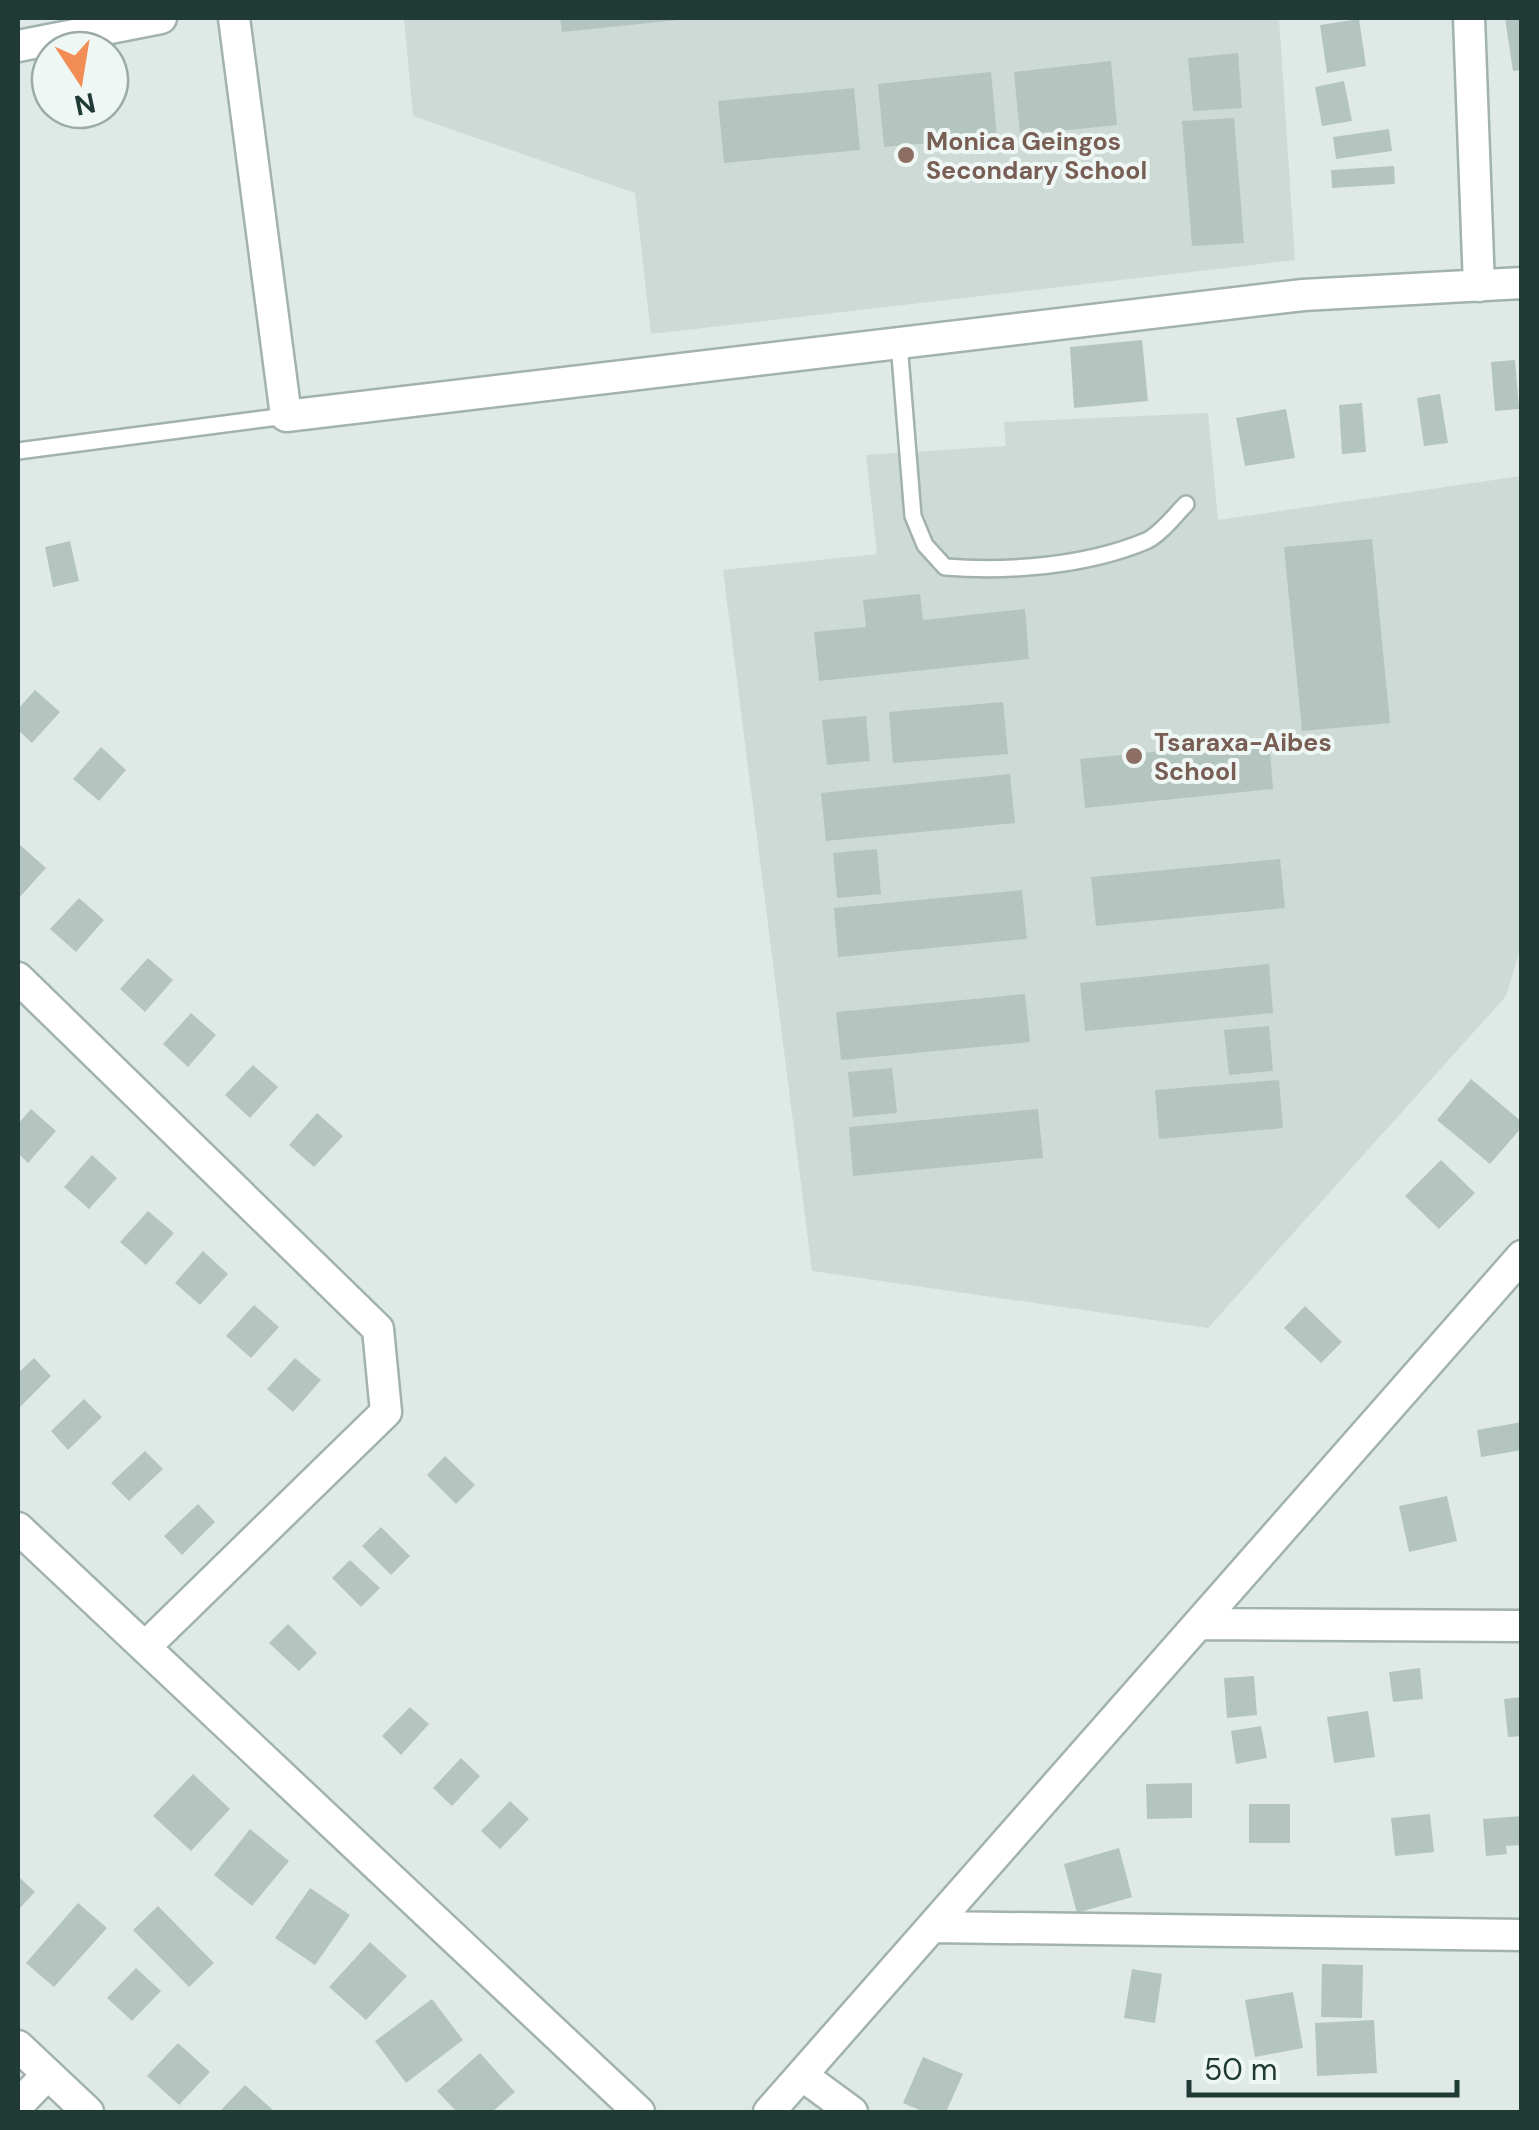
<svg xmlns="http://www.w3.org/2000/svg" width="1539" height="2130" font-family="'DM Sans',sans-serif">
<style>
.built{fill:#cddad6}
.building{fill:#b4c5c0}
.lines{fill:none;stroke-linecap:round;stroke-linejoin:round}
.service-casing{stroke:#a2b2ae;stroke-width:20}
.minor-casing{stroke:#a2b2ae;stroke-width:35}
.service{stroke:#fff;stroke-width:15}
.minor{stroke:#fff;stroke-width:30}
.education-dot{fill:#8d6e63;stroke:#eff7f4;stroke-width:4}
.labels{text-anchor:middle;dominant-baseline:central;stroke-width:8;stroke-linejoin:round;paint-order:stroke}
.education-label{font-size:25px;font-weight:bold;fill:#785e54;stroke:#eff7f4;text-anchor:start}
</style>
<rect width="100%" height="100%" fill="#dfeae6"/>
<path class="built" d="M404,18H1279L1295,260L651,334L635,193L413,116Z
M1208,413L1218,520L1521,476L1522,943L1506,996L1208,1328L812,1271L723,570L877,554L866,455L1006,446L1004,422Z"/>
<path class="building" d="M560,18H678V20L562,32Z
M1505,18H1522V70L1513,71Z
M1359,19L1366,66L1327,73L1320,25Z
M1238,53L1242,108L1193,111L1188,58Z
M1111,61L1117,125L1020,135L1014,72Z
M991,72L997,137L884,147L878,84Z
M1344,81L1352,121L1322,126L1315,87Z
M854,88L860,150L724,163L718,101Z
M1234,118L1244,243L1192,246L1182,121Z
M1389,129L1392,151L1336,159L1333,137Z
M1394,166L1395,184L1332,188L1331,170Z
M1142,340L1148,401L1074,408L1070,347Z
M1515,360L1519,409L1495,411L1491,362Z
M1440,394L1448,443L1424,446L1417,398Z
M1362,403L1366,452L1342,454L1339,405Z
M1286,409L1295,458L1245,466L1236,418Z
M1372,539L1390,723L1302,731L1284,547Z
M70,541L79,581L53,587L45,547Z
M920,594L923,620L1025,609L1029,659L819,681L814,632L866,627L863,600Z
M35,690L60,712L32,743L18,730V709Z
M1003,702L1008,754L893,763L889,712Z
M866,716L870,761L827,765L822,720Z
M1269,741L1273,789L1085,808L1080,759Z
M101,747L126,770L99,801L73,779Z
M1010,774L1015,823L826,841L821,793Z
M20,845L46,868L18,899V848Z
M877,849L881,894L837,898L833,853Z
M1280,859L1285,908L1096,926L1091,877Z
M1022,890L1027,939L838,957L834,908Z
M79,898L104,920L76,952L50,929Z
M148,958L173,980L145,1012L120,989Z
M1269,964L1273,1013L1085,1031L1080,983Z
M1025,994L1030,1042L841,1060L836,1012Z
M191,1013L216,1035L188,1067L163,1044Z
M1269,1026L1273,1071L1229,1075L1224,1030Z
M253,1065L278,1087L250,1118L225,1095Z
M892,1068L897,1113L853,1117L848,1072Z
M1471,1079L1522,1122V1127L1490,1164L1437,1120Z
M1279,1080L1283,1128L1159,1139L1155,1090Z
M31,1109L56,1131L28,1163L18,1153V1124Z
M1038,1109L1043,1158L853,1176L849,1127Z
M317,1113L343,1136L314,1167L289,1145Z
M92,1155L117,1178L89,1209L64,1187Z
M1441,1160L1475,1193L1439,1229L1405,1196Z
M148,1211L174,1233L146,1265L120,1242Z
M203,1251L228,1274L200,1305L175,1283Z
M254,1305L279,1327L251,1358L226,1336Z
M1305,1306L1342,1342L1321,1363L1284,1328Z
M34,1358L51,1376L18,1409V1373Z
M295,1358L321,1380L293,1412L267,1389Z
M84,1399L102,1417L68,1450L51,1431Z
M1522,1422V1450L1481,1457L1477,1430Z
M145,1451L163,1469L129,1501L111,1483Z
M445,1456L475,1485L456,1504L427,1475Z
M1447,1496L1457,1541L1409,1552L1399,1506Z
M198,1504L215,1522L182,1555L164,1536Z
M381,1527L410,1556L391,1575L362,1546Z
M350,1560L380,1588L361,1607L332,1578Z
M288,1624L317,1653L299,1671L269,1643Z
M1420,1668L1423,1699L1393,1702L1389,1672Z
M1254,1676L1257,1715L1227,1718L1224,1678Z
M1522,1697V1736L1508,1737L1504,1699Z
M410,1707L429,1724L401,1755L382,1736Z
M1368,1711L1375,1757L1334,1763L1327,1717Z
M1261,1726L1267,1758L1236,1764L1231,1731Z
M461,1758L480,1776L452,1806L433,1788Z
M193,1774L230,1809L191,1851L153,1816Z
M1192,1783V1818L1147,1819L1146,1784Z
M510,1801L529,1819L500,1849L481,1831Z
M1249,1804H1290V1843H1249Z
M1430,1814L1434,1852L1395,1856L1391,1818Z
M1522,1816V1845L1506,1846L1507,1854L1486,1856L1483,1819Z
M250,1829L289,1861L252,1906L214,1875Z
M1119,1848L1132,1897L1077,1913L1064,1864Z
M18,1876L35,1892L18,1910Z
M310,1888L350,1915L315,1965L275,1938Z
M78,1903L107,1928L54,1987L26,1963Z
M158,1906L214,1963L189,1987L133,1930Z
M370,1942L407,1976L366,2020L329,1987Z
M1322,1964L1363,1965L1362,2018L1321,2017Z
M136,1968L161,1991L132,2021L107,1998Z
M1132,1969L1162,1974L1155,2023L1124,2018Z
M1293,1992L1303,2048L1255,2057L1245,2000Z
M432,1999L463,2040L406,2083L375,2041Z
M1374,2020L1377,2073L1317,2076L1315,2023Z
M178,2043L210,2072L179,2105L147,2076Z
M480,2053L515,2092L492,2112H457L437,2091Z
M923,2057L963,2074L946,2112H924L903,2103Z
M245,2085L275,2112H219Z"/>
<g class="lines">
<g class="service-casing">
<path id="service" d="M899,343L913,516L925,545L945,567C1009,572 1086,566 1146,541C1161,534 1175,515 1186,504
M18,451L286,416"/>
</g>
<g class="minor-casing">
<path id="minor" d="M234,18L286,416L1303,295L1522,283
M1469,18L1479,286
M18,46L161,18
M18,978L378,1329L386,1412L145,1647
M18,1528L639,2112
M1200,1624L1522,1626
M934,1927L1522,1935
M18,2046L88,2112
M803,2076L852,2112
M18,2105L48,2074
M769,2112L1522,1256"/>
</g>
<use href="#service" class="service"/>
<use href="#minor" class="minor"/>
</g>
<g class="education-dot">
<circle cx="906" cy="155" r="10"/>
<circle cx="1134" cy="756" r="10"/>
</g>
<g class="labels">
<g class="education-label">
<text x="926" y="141">Monica Geingos<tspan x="926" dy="29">Secondary School</tspan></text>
<text x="1154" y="742">Tsaraxa-Aibes<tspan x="1154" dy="29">School</tspan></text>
</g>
</g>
<rect width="1539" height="2130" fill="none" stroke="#203a36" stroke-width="40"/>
<g transform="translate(80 80) rotate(168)"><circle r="48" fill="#eff7f4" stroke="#9caba8" stroke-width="2.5"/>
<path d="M0-8L18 38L0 25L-18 38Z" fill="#f28d55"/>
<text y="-15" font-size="28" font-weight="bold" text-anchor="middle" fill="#203a36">N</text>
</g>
<path d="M1189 2080v15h268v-15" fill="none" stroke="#203a36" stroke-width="5"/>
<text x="1204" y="2080" font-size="30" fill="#203a36" stroke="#eff7f4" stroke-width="8" paint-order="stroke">50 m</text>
</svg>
